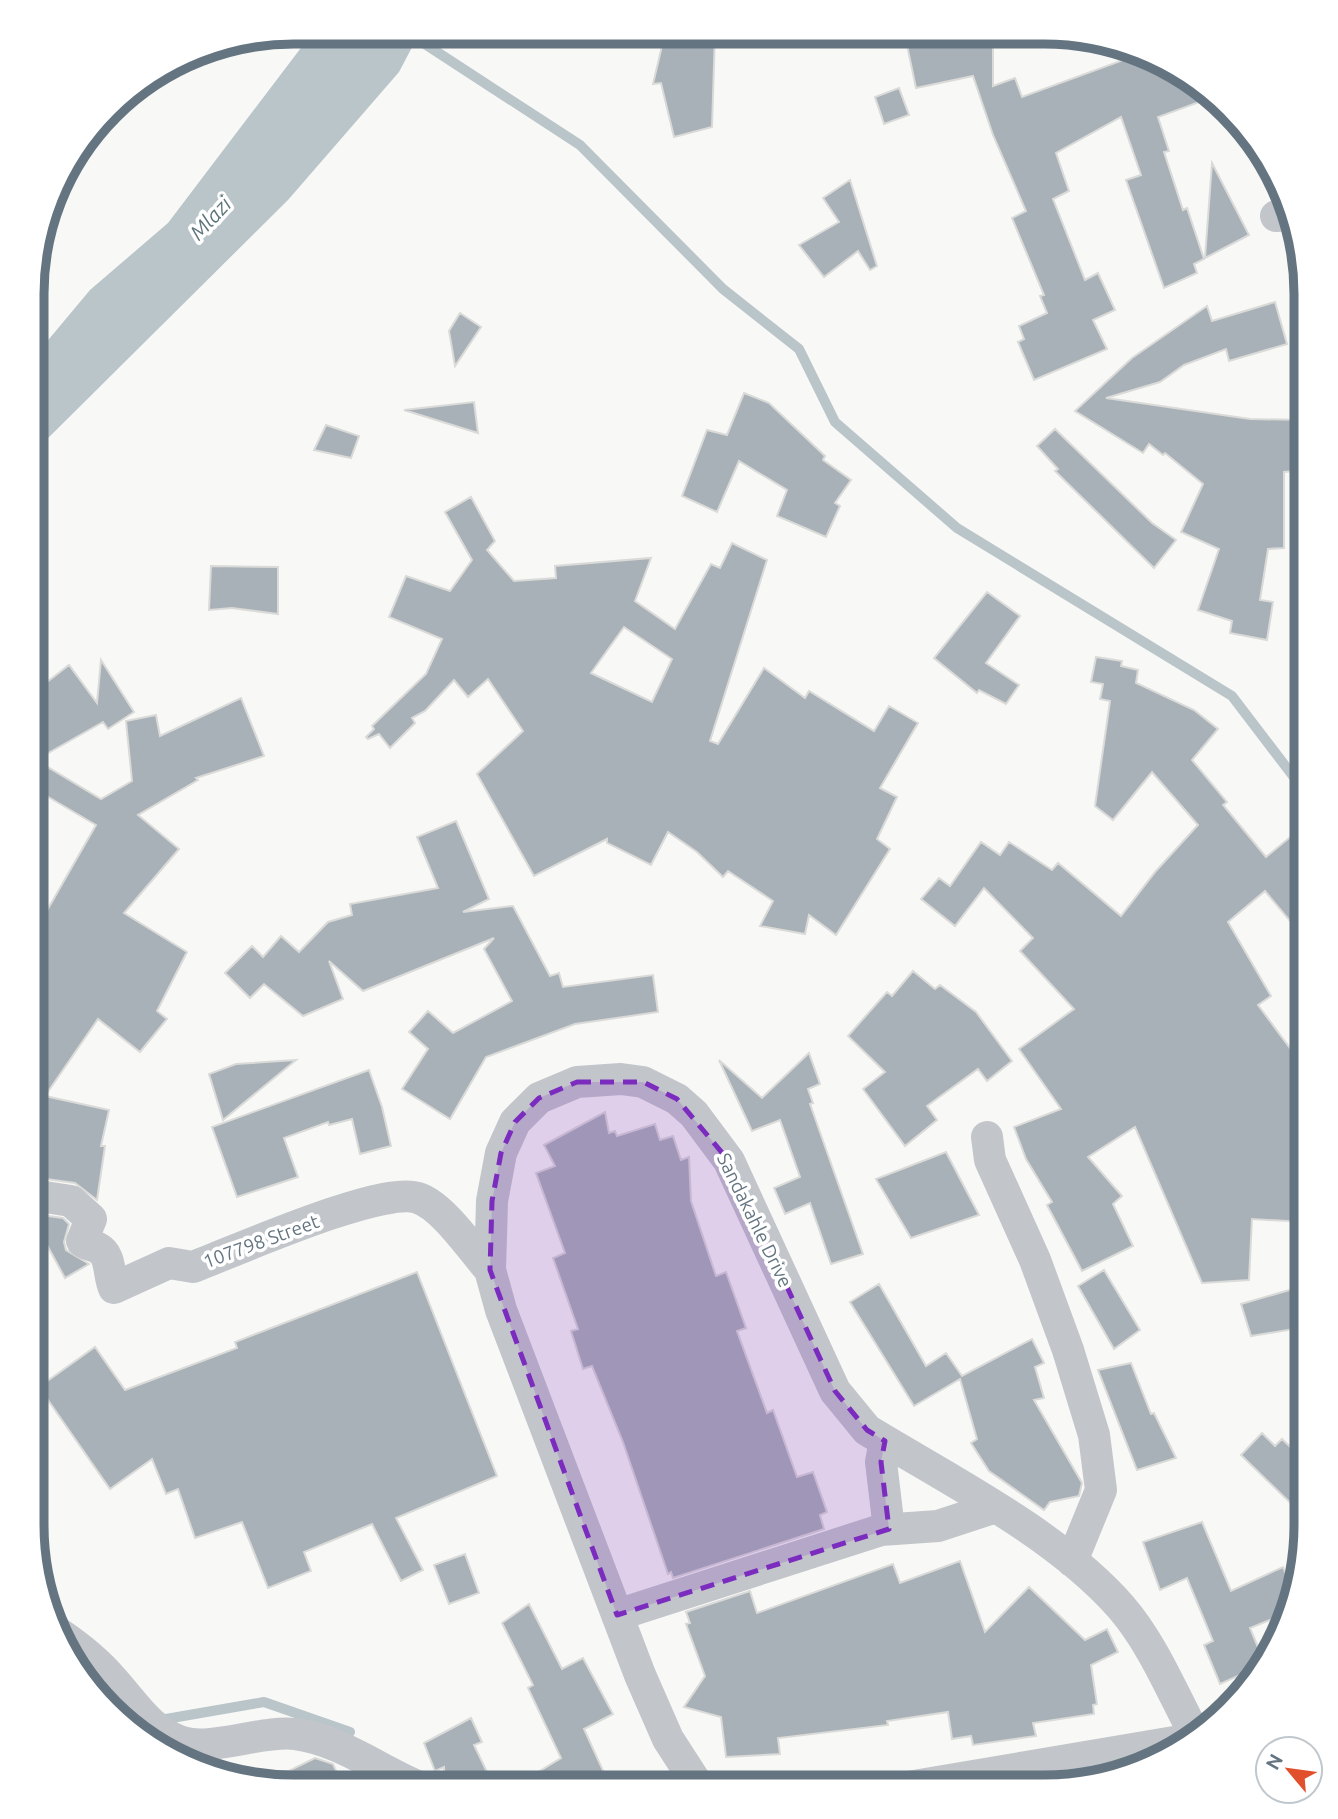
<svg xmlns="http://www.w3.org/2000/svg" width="1338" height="1819" font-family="Ubuntu,sans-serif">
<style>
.water{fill:#b9c5c9}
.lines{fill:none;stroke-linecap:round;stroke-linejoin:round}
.stream{stroke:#b9c5c9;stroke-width:10}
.building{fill:#a8b1b7;stroke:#dadad8;stroke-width:2;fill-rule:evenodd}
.minor{stroke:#c2c6ca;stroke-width:32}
.marked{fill:#7b2cbf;fill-opacity:0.2;stroke:#7b2cbf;stroke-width:5;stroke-dasharray:14 9;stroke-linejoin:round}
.labels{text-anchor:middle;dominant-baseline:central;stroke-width:7;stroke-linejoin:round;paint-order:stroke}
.street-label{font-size:19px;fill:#647581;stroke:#fff}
.water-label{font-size:21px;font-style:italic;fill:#5e747b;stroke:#fff}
.rim{fill:none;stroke:#647581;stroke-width:9}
</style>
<rect width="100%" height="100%" fill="#f8f8f6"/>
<path class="water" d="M313,32H420L399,72L288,200L33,453L34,357L90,290L168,223Z"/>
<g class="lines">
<path class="stream" d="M408,33L580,145L723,289L799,349L835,422L957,528L1232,696L1306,793
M144,1739L166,1719L264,1702L350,1732"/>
</g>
<path class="building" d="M665,33H715L712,127L674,137L661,83L653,84Z
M909,33L993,34V86L1015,78L1022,97L1145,52L1204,85L1213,97L1158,117L1169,151L1164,152L1183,210L1187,208L1204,259L1194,264L1197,273L1164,288L1126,180L1141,175L1121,117L1056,153L1069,191L1053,199L1085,280L1098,273L1115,310L1093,320L1107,349L1034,380L1018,342L1024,339L1019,326L1047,313L1040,296L1044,295L1012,218L1026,211L993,135L973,76L916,88L908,50Z
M899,88L909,115L884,124L875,97Z
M1212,163L1249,235L1205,258Z
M850,180L877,266L870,270L858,251L824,277L799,245L839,222L823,198Z
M1275,302L1287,344L1229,361L1226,349L1184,365L1160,382L1106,398L1250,419L1306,420V470L1284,472V548L1268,549L1260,600L1273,602L1267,640L1230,633L1232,621L1198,610L1219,549L1181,532L1203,484L1165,453L1163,455L1149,444L1143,453L1075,411L1132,358L1207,306L1212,321Z
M460,313L481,327L455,366L449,331Z
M744,393L769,403L825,456L823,460L851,480L835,503L840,506L826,537L777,516L787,490L739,461L717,512L682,496L707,430L727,435Z
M474,402L478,433L404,410Z
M326,425L359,436L351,458L314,450Z
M1055,429L1152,523L1176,540L1154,568L1055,471L1058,469L1037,446Z
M471,497L495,541L487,550L514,581L556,578L555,566L651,558L635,601L675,629L711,564L720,568L732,543L767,560L710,741L718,744L764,668L805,698L809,691L874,731L889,706L918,723L880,788L897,797L877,839L890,849L836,935L809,915L805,934L760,926L773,901L728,871L723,877L697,852L668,832L651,865L607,843V839L534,876L477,774L523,731L488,679L468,697L454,680L425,711L412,718L415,723L390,748L379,734L368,739L366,737L374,729L372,726L426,674L442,639L389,617L406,576L450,591L472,560L445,512ZM624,627L672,659L652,702L591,673Z
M211,566L278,567V614L232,608L209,610Z
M987,592L1020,616L986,663L1019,685L1006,704L979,690L977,693L934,658Z
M1096,657L1122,661L1121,666L1138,670L1136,683L1194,710L1218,729L1192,760L1227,802L1223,805L1266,857L1306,824V940L1265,891L1228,922L1271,996L1258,1005L1298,1059L1294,1062L1306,1078L1305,1222L1252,1219L1249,1280L1202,1283L1135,1127L1088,1157L1122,1196L1113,1204L1133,1246L1082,1271L1047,1205L1052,1202L1026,1159L1014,1127L1061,1109L1019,1049L1074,1009L1020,951L1033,938L984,888L955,926L921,899L939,878L950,886L981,842L1000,855L1009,842L1052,870L1058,863L1121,916L1156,871L1198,825L1152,772L1113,820L1095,806L1110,701L1100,699L1103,684L1091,682Z
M101,660L134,712L108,729L103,722L36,760L101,799L132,781L126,721L156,715L160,736L241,698L264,756L196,778L198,780L138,815L179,849L124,913L187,952L157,1011L167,1019L140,1052L98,1019L45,1096L109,1110L101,1146H105L97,1200L75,1183L32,1177L33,935L96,825L33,788V693L69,665L97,703Z
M456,821L489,899L463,912L513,906L550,976L559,973L563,987L653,975L658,1012L575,1024L486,1057L450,1119L402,1089L428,1049L409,1032L428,1011L453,1033L512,1001L484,949L494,938L363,991L329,961L343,999L303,1016L264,984L250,998L225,973L252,946L263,957L281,936L299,952L328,922L352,915L350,904L438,888L417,837Z
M913,971L935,989L940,985L976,1012L1012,1061L987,1081L978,1069L927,1106L937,1120L905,1146L863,1089L885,1072L848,1036L887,992L892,996Z
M809,1053L820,1084L808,1089L813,1103L810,1104L863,1254L831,1264L810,1203L785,1214L774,1188L800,1177L780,1120L752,1131L719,1060L762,1098Z
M296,1060L223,1120L209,1074L236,1064Z
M369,1070L382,1107L391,1146L360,1154L352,1119L329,1125L328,1122L284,1138L298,1177L237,1197L212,1127Z
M605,1112L609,1133L615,1131L617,1136L655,1124L660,1140L673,1136L681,1160L689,1157L691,1201L716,1276L726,1272L746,1328L737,1331L767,1413L773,1410L797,1477L813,1472L827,1512L820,1515L824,1529L673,1578L671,1572L668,1574L623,1442L592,1366L583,1369L571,1331L578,1329L553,1258L565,1253L536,1173L555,1166L544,1145Z
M946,1152L979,1215L911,1238L876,1179Z
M32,1214L63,1218L69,1224L64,1242L66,1250L89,1264L65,1278L40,1232H32Z
M1104,1270L1140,1330L1114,1349L1078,1286Z
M417,1272L497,1476L396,1518L423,1570L401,1581L372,1524L304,1552L311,1571L268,1588L242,1522L195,1538L178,1489L166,1494L152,1459L110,1489L39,1387L95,1347L125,1390L237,1348L235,1342Z
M879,1284L926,1366L946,1353L962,1376L1032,1339L1044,1363L1035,1367L1044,1398L1034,1400L1082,1483L1079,1496L1050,1502L1044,1510L989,1471L971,1443L977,1439L960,1379L914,1406L850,1302Z
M1300,1287L1306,1327L1251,1336L1241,1304Z
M1131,1363L1151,1414L1154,1413L1176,1458L1137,1470L1098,1370Z
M1262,1433L1275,1446L1282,1439L1306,1462V1518L1241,1455Z
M1202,1522L1231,1591L1283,1567L1295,1597L1292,1611L1250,1628L1265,1664L1220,1684L1204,1645L1213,1641L1187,1578L1160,1590L1143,1542Z
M465,1554L479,1593L449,1604L434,1565Z
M960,1561L985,1632L1029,1587L1085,1640L1107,1629L1118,1652L1091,1665L1097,1704L1093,1705L1094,1714L1033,1723L1036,1736L973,1745L971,1736L952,1739L948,1712L887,1721L888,1725L778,1738L780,1754L726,1757L721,1717L684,1707L705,1676L686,1624L690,1623L686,1612L750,1591L757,1613L893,1564L900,1583Z
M529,1604L562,1669L583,1658L613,1714L584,1729L610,1786H515L561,1758L528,1688L533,1685L502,1623Z
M471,1718L482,1742L474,1745L488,1774L445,1781L444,1767L435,1771L424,1743Z
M315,1758L333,1764L343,1786L260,1785Z"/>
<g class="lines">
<path class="minor" d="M1276,216L1288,215
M987,1137L990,1160L1035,1260L1068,1350L1094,1435L1101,1490L1072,1561
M32,1195L71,1201L91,1219L82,1241C87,1245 92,1245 98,1248C112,1255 108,1276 114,1288L169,1263L193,1267C235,1251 383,1185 418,1198C443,1206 472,1250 490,1270
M885,1441L881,1462L889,1529
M617,1615L881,1530L938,1526L993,1508
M57,1632C78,1646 97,1661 113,1680C133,1702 150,1730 179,1741C209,1753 260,1730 295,1734C337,1739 378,1769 417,1786
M699,1787L668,1739L640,1675L501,1310L490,1270L492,1201L501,1153L515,1122L539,1098L577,1082L621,1079L643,1082L677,1099L694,1114L729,1161L835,1391L867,1430C949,1480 1057,1534 1121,1607C1153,1644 1173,1694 1196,1737
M908,1787L1192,1739"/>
</g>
<path class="marked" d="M577,1082H643L677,1099L729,1161L835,1391L867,1430L885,1441L881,1462L889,1529L617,1615L490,1270L492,1201L501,1153L515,1122L539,1098Z"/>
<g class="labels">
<g class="street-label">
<text transform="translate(755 1220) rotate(64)">Sandakahle Drive</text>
<text transform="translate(261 1241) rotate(-20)">107798 Street</text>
</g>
<g class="water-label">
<text transform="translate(210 218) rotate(-47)">Mlazi</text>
</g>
</g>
<path d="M0 0H1338V1819H0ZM294 44H1044A250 250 0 0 1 1294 294V1525A250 250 0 0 1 1044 1775H294A250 250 0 0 1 44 1525V294A250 250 0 0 1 294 44Z" fill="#fff" fill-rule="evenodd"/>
<path class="rim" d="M294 44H1044A250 250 0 0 1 1294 294V1525A250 250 0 0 1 1044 1775H294A250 250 0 0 1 44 1525V294A250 250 0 0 1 294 44Z"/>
<g transform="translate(1289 1770) rotate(299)"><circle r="33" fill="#ffffff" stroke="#c1c8cd" stroke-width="2"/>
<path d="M0-5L12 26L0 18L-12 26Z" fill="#e24f2c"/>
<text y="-10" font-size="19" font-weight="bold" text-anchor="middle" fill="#647581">N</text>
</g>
</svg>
